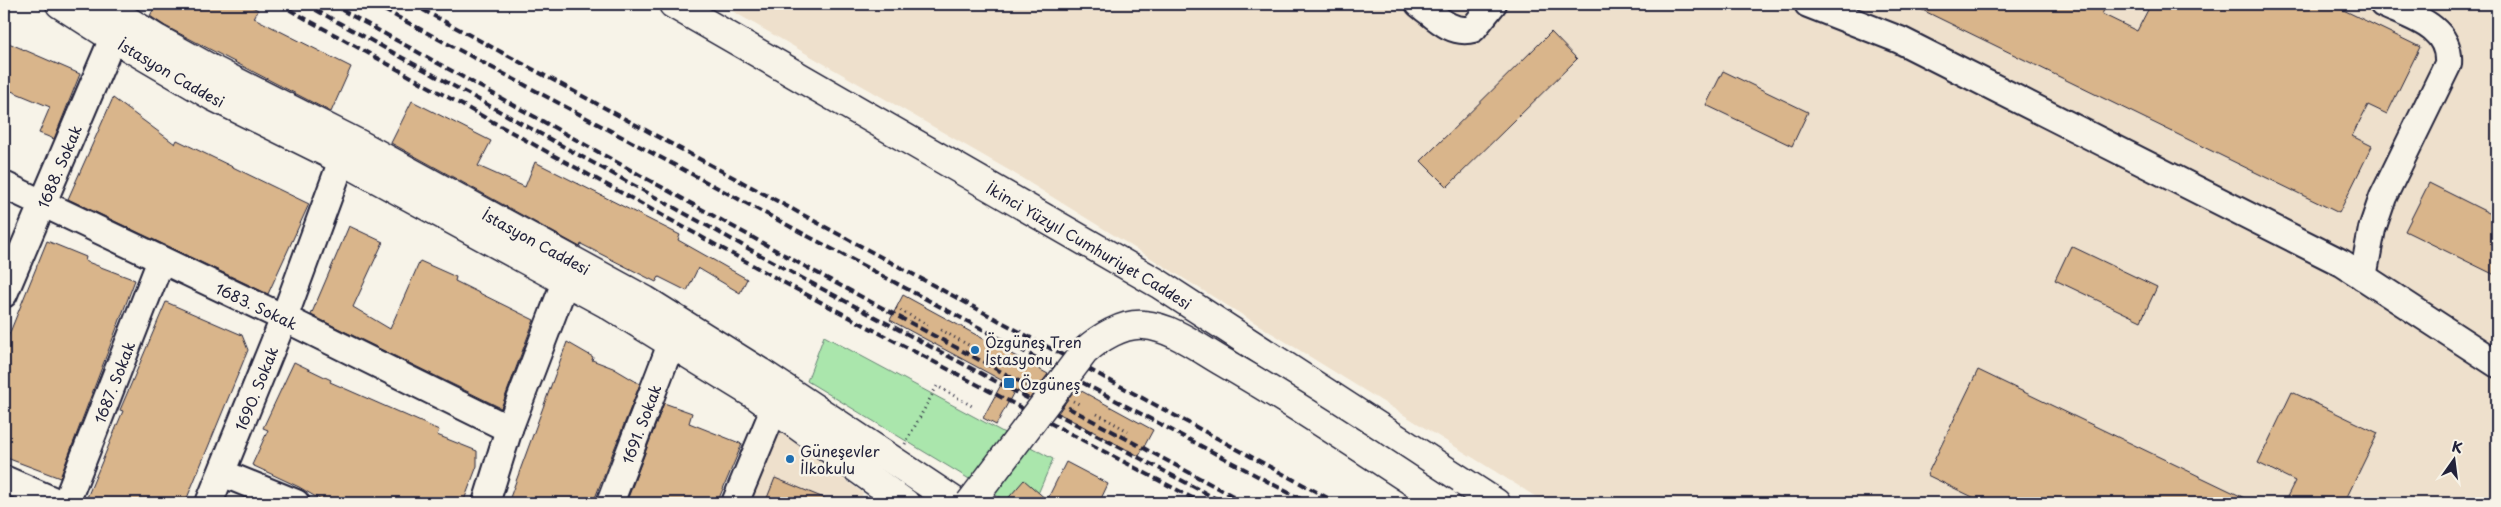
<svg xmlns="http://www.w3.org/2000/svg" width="2501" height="507" font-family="'Playpen Sans',sans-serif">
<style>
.built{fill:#eee0cc}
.green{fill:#aae6ac;stroke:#668474}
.building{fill:#d9b58b;stroke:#22223b}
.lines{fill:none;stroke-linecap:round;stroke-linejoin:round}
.minor-casing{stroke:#22223b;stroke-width:30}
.major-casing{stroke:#22223b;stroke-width:31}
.path{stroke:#22223b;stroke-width:3;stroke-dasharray:1 4;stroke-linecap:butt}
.minor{stroke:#f7f3e8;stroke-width:26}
.major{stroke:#f7f3e8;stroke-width:28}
.rail{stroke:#22223b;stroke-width:4;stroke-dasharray:8 4;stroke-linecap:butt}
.major-bridge-casing{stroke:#22223b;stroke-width:31;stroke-linecap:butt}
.major-bridge{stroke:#f7f3e8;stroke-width:28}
.poi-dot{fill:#1f6fb2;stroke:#f7f3e8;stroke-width:2}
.labels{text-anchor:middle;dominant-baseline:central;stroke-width:5;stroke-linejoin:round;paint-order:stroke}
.street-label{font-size:15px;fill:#22223b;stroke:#f7f3e8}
.poi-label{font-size:15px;fill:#22223b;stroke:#f7f3e8;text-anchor:start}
</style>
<rect width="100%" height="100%" fill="#f7f3e8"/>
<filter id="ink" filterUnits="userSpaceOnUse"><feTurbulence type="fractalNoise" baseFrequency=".02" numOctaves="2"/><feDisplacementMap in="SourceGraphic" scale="10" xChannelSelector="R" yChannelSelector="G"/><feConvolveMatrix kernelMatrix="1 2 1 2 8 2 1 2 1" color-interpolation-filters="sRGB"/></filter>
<g filter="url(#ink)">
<path class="built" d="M720,4H2497V503H1546L1012,172Z
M774,425L863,493L859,503H745Z"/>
<path class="green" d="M824,336L1053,459L1034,503H1009L807,381Z"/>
<path class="building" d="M156,4H247L258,10L254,18L351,67L331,112L165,26L150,16Z
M1910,4H2107L2102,14L2137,31L2151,4H2331L2420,47L2387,114L2368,105L2352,136L2372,146L2339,213Z
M1551,32L1577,59L1447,187L1421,161Z
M4,41L80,74L54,139L39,133L50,107L4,88Z
M1723,71L1808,112L1792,146L1706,105Z
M113,98L175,144L177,140L309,204L268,294L68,199Z
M412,101L491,141L478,166L525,187L535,162L680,235L678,240L747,279L740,293L698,268L687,291L659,277L656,282L581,244L580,247L391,143Z
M2429,183L2497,217V276L2405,231Z
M349,226L383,242L353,307L390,329L420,261L456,277L455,281L534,320L501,408L311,315Z
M47,241L86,257L85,261L135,280L60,478L4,457V347Z
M2071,246L2157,287L2141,321L2055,280Z
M903,295L1048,374L1030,398L1015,390L996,425L983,418L1003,381L890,320Z
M166,302L242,335L248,350L185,503H95L86,500L123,411L120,410Z
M567,342L593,357L592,360L613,368L640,384L593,503H508Z
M294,362L331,380L330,382L439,430L437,435L477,451V466L463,503H326L299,487L252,465L268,430L263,428Z
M1978,370L2255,503H1985L1927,475Z
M1076,388L1153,430L1139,456L1058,413Z
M2292,392L2378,433L2344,503H2284L2295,481L2258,463Z
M664,403L692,413L689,423L742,444L717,503H626Z
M1066,462L1108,484L1099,503H1004L1024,480L1047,500Z
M775,478L836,503H765Z"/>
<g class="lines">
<g class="minor-casing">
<g id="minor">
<path d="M1419,4C1435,16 1451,35 1473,29L1493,4"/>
<path d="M1808,4L1900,40L2342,263L2497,364"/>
<path id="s1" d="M4,185L284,318L509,429"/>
<path d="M2363,277L2372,229L2383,197L2448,64C2451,26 2411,17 2383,4"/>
<path id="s2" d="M4,294L113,38"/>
<path d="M222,473L296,503"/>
<path d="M4,479L59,503"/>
<path id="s3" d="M66,503L161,260"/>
<path id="s4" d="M209,503L284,318L342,160"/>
<path d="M486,503L509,429L565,282"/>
<path id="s5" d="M610,503L671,344"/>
<path d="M735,503L774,409"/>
</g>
</g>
<g class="major-casing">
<g id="major">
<path id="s6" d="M60,4L113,38L212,96L342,160L607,304L755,395L905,503"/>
<path id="s7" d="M101,4L157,39L213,70L361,145L645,300L760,372L957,503"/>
<path id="s8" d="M673,4L1159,284L1496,503"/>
</g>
</g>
<path class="path" d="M896,308L928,325
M941,330L972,347
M1073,401L1081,405
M1097,414L1128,431
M905,444L937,386L972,406"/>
<use href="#minor" class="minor"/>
<use href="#major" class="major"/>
<path class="rail" d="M279,4L794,288L1202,503
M305,4L800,277L1224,503
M331,4L806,267L1246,503
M373,4L1308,503
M412,4L1337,503"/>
<g class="major-bridge-casing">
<path id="major-bridge" d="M970,503L1084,352C1099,338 1123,323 1144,325C1172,327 1200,349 1223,362C1299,406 1372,455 1445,503"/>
</g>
<use href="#major-bridge" class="major-bridge"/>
</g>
</g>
<g class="poi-dot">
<circle cx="975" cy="350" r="5"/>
<rect x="1003" y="377" width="12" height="12" rx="2.5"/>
<circle cx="790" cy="459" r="5"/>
</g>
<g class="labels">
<g class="street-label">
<text stroke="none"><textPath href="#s6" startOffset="131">İstasyon Caddesi</textPath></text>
<text stroke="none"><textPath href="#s2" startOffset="139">1688. Sokak</textPath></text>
<text stroke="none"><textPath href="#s7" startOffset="496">İstasyon Caddesi</textPath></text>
<text stroke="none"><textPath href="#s8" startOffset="481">İkinci Yüzyıl Cumhuriyet Caddesi</textPath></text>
<text stroke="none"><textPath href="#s1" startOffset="280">1683. Sokak</textPath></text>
<text stroke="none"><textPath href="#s3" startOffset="130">1687. Sokak</textPath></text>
<text stroke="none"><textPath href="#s4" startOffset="124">1690. Sokak</textPath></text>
<text stroke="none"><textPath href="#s5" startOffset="85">1691. Sokak</textPath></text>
</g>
<g class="poi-label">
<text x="985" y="341">Özgüneş Tren<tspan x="985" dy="17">İstasyonu</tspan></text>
<text x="1020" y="383">Özgüneş</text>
<text x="800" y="450">Güneşevler<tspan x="800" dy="17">İlkokulu</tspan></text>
</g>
</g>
<rect width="2501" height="507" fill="none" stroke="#f7f3e8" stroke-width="20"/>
<rect x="10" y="10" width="2481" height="487" fill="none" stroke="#22223b" stroke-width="2" filter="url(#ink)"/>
<g transform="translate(2454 460) rotate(14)" stroke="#f7f3e8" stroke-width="4" paint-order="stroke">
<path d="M0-4L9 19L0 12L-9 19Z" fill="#22223b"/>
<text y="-8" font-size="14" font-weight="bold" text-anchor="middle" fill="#22223b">K</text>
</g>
</svg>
